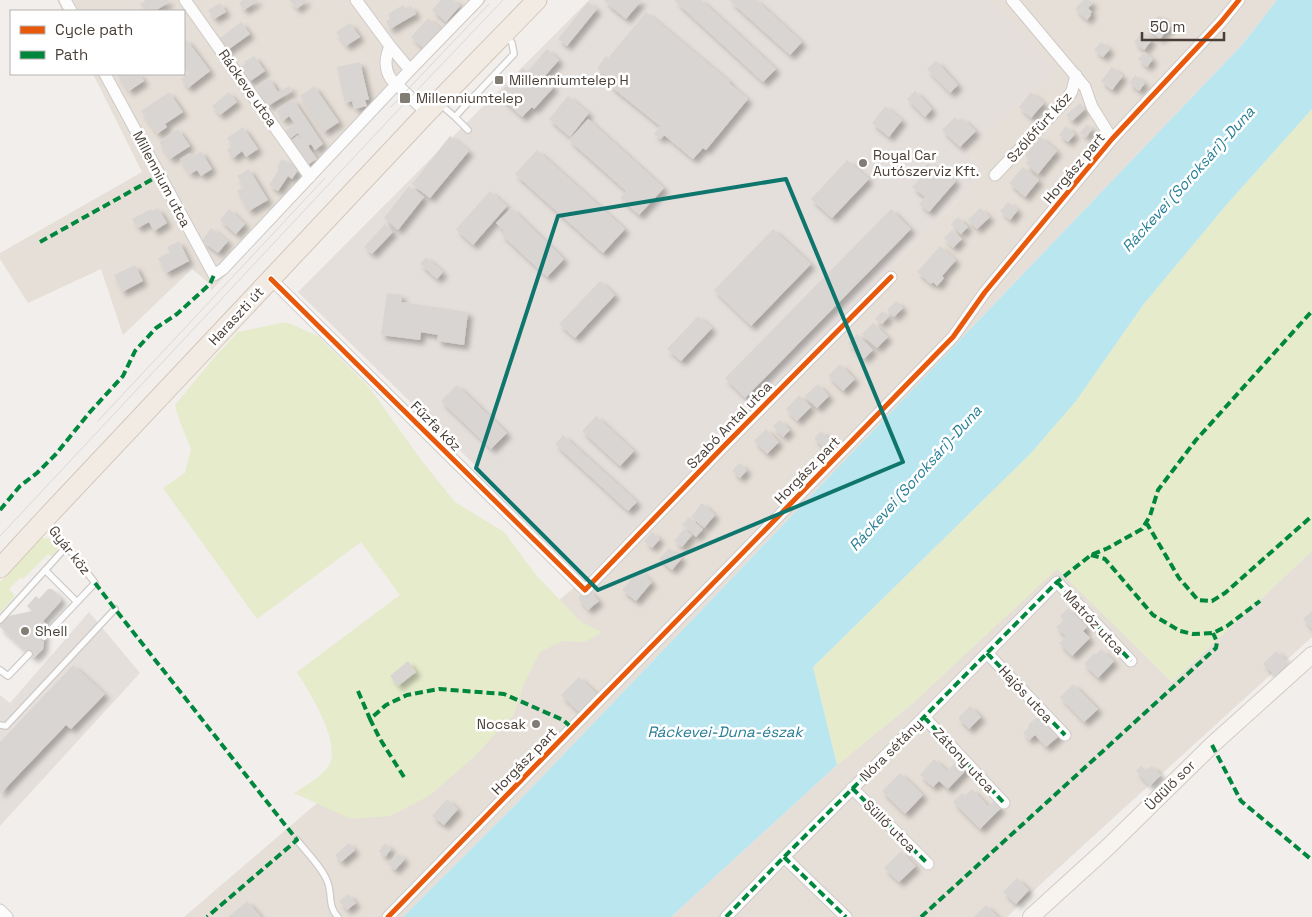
<svg xmlns="http://www.w3.org/2000/svg" width="1312" height="917" font-family="'Space Grotesk',sans-serif">
<style>
.residential{fill:#e6dfd8}
.industrial{fill:#e5dfdc}
.green{fill:#e5ebcb}
.water{fill:#bae6f0}
.building{fill:#d9d5d2;filter:url(#shadow)}
.lines{fill:none;stroke-linecap:round;stroke-linejoin:round}
.lane-casing{stroke:#cecac7;stroke-width:8}
.street-casing{stroke:#cecac7;stroke-width:13}
.secondary-casing{stroke:#d2cbc3;stroke-width:18}
.primary-casing{stroke:#d4c6b8;stroke-width:21}
.lane{stroke:#fdfcfc;stroke-width:5.5}
.street{stroke:#fdfcfc;stroke-width:11}
.secondary{stroke:#f7f3ef;stroke-width:16}
.primary{stroke:#f1ebe4;stroke-width:19}
.tram{stroke:#d9d9d8;stroke-width:1}
.quiet{stroke:#00873e;stroke-width:4;stroke-dasharray:8 4;stroke-linecap:butt}
.cycleway-casing{stroke:#fff;stroke-width:8}
.cycleway{stroke:#e8590c;stroke-width:5}
.marked{fill:none;stroke:#0f766e;stroke-width:4;stroke-linejoin:round}
.poi-dot{fill:#837c75;stroke:#fff;stroke-width:2}
.labels{text-anchor:middle;dominant-baseline:central;stroke-width:5;stroke-linejoin:round;paint-order:stroke}
.poi-label{font-size:14px;fill:#483e36;stroke:#fff;text-anchor:start}
.street-label{font-size:14px;fill:#483e36;stroke:#fff}
.water-label{font-size:15px;font-style:italic;fill:#277f96;stroke:#fff}
</style>
<defs>
<filter id="shadow"><feDropShadow dx="4.5" dy="4.5" stdDeviation="2.5" flood-color="#0004"/></filter>
</defs>
<rect width="100%" height="100%" fill="#f1eeeb"/>
<path class="residential" d="M57,0H487L376,114L211,291L210,284L192,269L123,335L101,269L28,303L0,259V253L142,172L93,74H184V11H62Z
M991,0H1277L1242,45L517,803L403,917H184L309,810L588,576L985,172L967,149L1056,71Z
M1312,551V637L1043,882L1007,917H671L837,765L913,703L1057,568L1172,682Z"/>
<path class="industrial" d="M589,0H991L1057,71L967,149L985,172L588,576L298,292Z
M89,612L140,673L0,826V695L10,703Z"/>
<path class="green" d="M1312,109V551L1172,682L1057,569L913,703L837,765L813,667L1031,453L1076,401L1143,305L1227,204Z
M286,322L318,336L369,387L421,460L455,502L504,532L536,575L581,622L602,632L585,642L563,641L540,652L524,684L514,714L473,758L429,796L390,816L351,819L294,793C305,786 327,774 331,761C337,734 310,694 297,672L400,595L361,542L257,619L163,488L185,473L191,449L180,422L175,405L213,359L238,332Z
M42,538H49L57,547V552L54,558L48,554L23,579L21,577L9,589L15,596L0,613V582L39,539Z"/>
<path class="water" d="M1277,0H1312V109L1227,204L1143,305L1076,401L1031,453L813,667L837,765L671,917H403L517,803L1242,45Z"/>
<path class="building" d="M145,0H168L169,2L155,11H145L140,4L145,1Z
M243,0H259L244,10L239,3Z
M289,0H307L297,9Z
M441,0H454L460,6L446,22L432,10Z
M605,0H642L626,19L604,1Z
M674,0H701L776,69L763,82Z
M729,0H756L802,42L790,55Z
M1083,0H1089L1093,3L1088,8L1092,12L1090,14L1091,15L1087,20L1075,9Z
M588,2L597,9L567,46L558,39Z
M220,3L226,12L214,19L208,10Z
M403,5L406,9L411,6L416,14L390,29L386,21L390,19L388,14Z
M646,12L730,82L729,83L748,99L706,150L703,148L693,159L664,135L661,139L654,134L660,126L609,85L612,81L597,68L606,56L608,58Z
M1159,15L1171,25L1160,39L1147,29Z
M428,18L441,29L423,48L411,37Z
M241,22L250,34L225,52L216,41Z
M350,23L360,37L346,46L336,32Z
M1142,32L1152,40L1144,50L1134,42Z
M186,39L210,71L188,88L181,79L190,72L184,64V41Z
M1101,42L1110,49L1103,57L1094,50Z
M547,49L559,60L544,77L554,87L534,109L532,107L522,117L498,95L523,68L527,72Z
M1144,52L1153,59L1147,67L1138,59Z
M254,56L265,71L249,82L239,68L245,64L244,62Z
M936,61L958,85L950,93L927,69Z
M360,62L369,100H365L367,106L354,109L352,101L345,103L337,67Z
M1112,67L1123,76L1112,90L1101,81Z
M117,74H139L144,81L129,91Z
M1135,75L1145,83L1139,91L1129,83Z
M269,78L278,92L289,86L292,91L268,106L256,87Z
M314,86L339,122L324,132L300,96Z
M915,91L932,109L925,117L907,99Z
M169,92L183,112L165,124L167,127L157,134L141,111Z
M229,92L237,102L220,115L212,106Z
M1031,92L1044,103L1031,118L1019,107Z
M568,96L589,113L570,137L549,119Z
M293,99L323,144L315,150L311,144L308,146L317,159L306,166L290,141L298,135L302,140L298,133L288,140L283,132L295,124L289,116L283,121L276,110Z
M1080,103L1085,109L1072,121L1066,115Z
M885,106L902,120L889,137L872,123Z
M955,117L959,121L962,118L976,131L960,147L942,130Z
M588,119L664,188L639,215L620,198L626,191L569,140Z
M1087,124L1092,129L1086,137L1080,133Z
M1066,126L1075,134L1068,142L1059,135Z
M243,127L258,149L246,157L242,151L233,158L227,150L233,146L227,138Z
M178,129L190,146L170,159L159,142Z
M450,136L469,151L430,198L412,184Z
M1041,137L1057,151L1038,174L1026,163L1030,159L1025,155Z
M537,150L625,229L603,253L515,174Z
M201,151L212,169L201,176L197,170L190,174L180,159L190,153L192,157Z
M282,159L298,170L292,179L288,176L278,191L269,185L279,169L277,167Z
M847,160L869,179L832,218L811,199Z
M928,163L935,169L938,165L956,181L929,212L919,204L925,197L912,187L920,179L917,176Z
M1023,167L1039,180L1025,197L1009,183Z
M249,169L268,200L249,211L237,191L244,187L237,176Z
M409,186L424,197L398,230L384,218Z
M490,191L507,206L473,245L456,229Z
M1008,202L1018,210L1010,220L1000,211Z
M158,208L167,223L154,231L149,222L138,228L132,219L151,209L152,211Z
M511,208L564,259L547,277L501,234L504,231L496,223Z
M980,208L990,217L977,229L968,220Z
M229,209L245,224L236,234L220,220Z
M891,209L911,229L745,398L725,378Z
M958,217L968,227L961,234L951,224Z
M385,224L393,232L372,254L364,247Z
M211,228L228,241L218,253L202,241Z
M773,229L811,264L751,326L714,290Z
M952,230L962,239L953,248L944,238Z
M179,241L189,261L166,273L158,258L170,252L167,247Z
M940,246L956,260L942,276L944,278L937,286L933,282L931,284L917,272Z
M426,257L443,272L437,279L420,264Z
M135,265L143,281L122,292L114,275Z
M600,281L615,295L575,338L559,324Z
M387,293L402,295L401,302L468,312L464,345L437,341L438,335L421,332L420,340L381,335Z
M896,301L903,308L894,317L887,310Z
M882,311L889,316L882,324L875,319Z
M698,316L712,328L681,361L667,349Z
M873,323L888,337L877,348L862,334Z
M857,334L873,350L864,359L848,343Z
M840,364L855,379L843,391L828,376Z
M818,384L829,396L817,408L805,396Z
M457,385L507,433L491,449L441,401Z
M799,395L811,407L797,421L786,409Z
M596,416L634,451L620,466L582,431Z
M780,420L790,430L783,437L773,426Z
M766,429L779,442L767,454L754,441Z
M821,431L833,443L826,450L814,438Z
M563,435L637,502L628,511L555,444Z
M739,463L747,470L740,478L732,471Z
M702,503L715,515L704,528L691,517Z
M689,517L703,529L696,537L682,525Z
M684,529L692,535L682,547L674,541Z
M652,532L660,539L652,548L644,541Z
M669,548L682,558L672,570L659,559Z
M639,570L652,582L636,601L622,590Z
M48,589H52L61,598V601L43,621L45,623L43,649L34,658L0,627V624L8,616L32,611L27,606L36,596L39,599Z
M588,589L599,601L588,610L578,598Z
M1068,608L1087,627L1083,631L1090,638L1072,656L1059,643L1066,637L1056,627L1064,620L1060,616Z
M1312,611V629L1303,619Z
M1101,649L1114,661L1098,678L1084,664L1094,653L1096,654Z
M1276,651L1289,663L1275,676L1263,664Z
M408,661L416,672L398,686L390,676Z
M73,665L105,694L71,729L66,725L0,794V742Z
M579,677L597,694L579,712L561,695Z
M1073,684L1098,709L1084,722L1060,697Z
M970,706L981,717L969,729L958,718Z
M1041,714L1060,735L1046,747L1035,735L1029,740L1023,733L1029,727L1028,725Z
M934,759L947,771L958,760L967,769L948,789L939,781L933,787L920,775Z
M1141,766L1146,771L1152,766L1161,775L1150,786L1136,771Z
M900,773L923,795L905,814L882,791Z
M972,789L988,806L994,801L1001,808L980,829L953,802L962,793L965,796Z
M447,799L458,809L444,825L432,816Z
M349,843L355,850L341,862L335,855Z
M385,843L391,849L385,857L379,851Z
M901,851L916,866L899,882L884,868Z
M397,853L405,859L395,870L388,864Z
M1017,878L1029,890L1016,904L1003,892Z
M348,894L356,903L347,910L339,901Z
M247,901L261,917H228Z
M986,905L998,917H974Z"/>
<g class="lines">
<g class="lane-casing">
<path id="lane" d="M440,104L455,117L468,130
M455,117L464,107L514,54L512,43L507,37
M45,570L77,602
M0,620L67,546
M44,637L95,583L47,520
M0,670L8,676L29,654
M0,725L6,726L115,609
M297,840C306,852 323,868 328,883C332,895 328,907 338,917"/>
</g>
<g class="street-casing">
<path id="street" d="M65,0L71,11
M185,0L310,177
M356,0L390,46L410,70
M1012,0L1085,87L1092,107L1112,139
M390,46C385,58 384,68 391,79L427,113
M105,74L214,275L223,269L410,70L478,0
M995,175L1067,99L1072,91L1076,75
M271,279L585,590L723,447L891,277
M987,653L1065,735
M924,717L1004,803
M852,788L928,864
M784,857L846,917
M0,910L7,917
M388,917L953,337L985,292L1112,139L1221,22L1239,0
M726,917L784,857L924,717L1057,582L1131,661"/>
</g>
<g class="secondary-casing">
<path id="secondary" d="M1031,917L1108,847L1212,745L1312,655"/>
</g>
<g class="primary-casing">
<path id="primary" d="M0,568L46,518L427,113L537,0"/>
</g>
<use href="#lane" class="lane"/>
<use href="#street" class="street"/>
<use href="#secondary" class="secondary"/>
<use href="#primary" class="primary"/>
<path class="tram" d="M391,107L489,4
M98,421L325,178
M0,536L386,123L503,0"/>
<path class="quiet" d="M40,242L160,175
M0,510L20,486L37,473L56,454L90,412L123,376L135,351L156,328L177,314L210,284L214,275
M1146,522L1179,578L1198,600L1212,601L1225,593L1312,516
M1091,555L1105,559L1153,615L1180,631L1193,634L1213,633L1227,626L1260,601
M1057,582L1131,661
M95,583L115,609L297,840L207,917
M987,653L1065,735
M358,691L370,719
M924,717L1004,803
M1212,745L1241,801L1312,860
M404,777L380,739L370,719L386,705L407,695L439,689L504,694L563,720L572,728
M852,788L928,864
M784,857L846,917
M726,917L784,857L924,717L1057,582L1091,555L1108,548L1142,529L1150,516L1158,490L1196,440L1312,311
M921,917L1216,648L1217,642L1213,633"/>
<g class="cycleway-casing">
<path id="cycleway" d="M271,279L585,590L723,447L891,277
M388,917L953,337L985,292L1112,139L1221,22L1239,0"/>
</g>
<use href="#cycleway" class="cycleway"/>
</g>
<path class="marked" d="M786,179L903,462L598,590L476,468L558,216Z"/>
<g class="poi-dot">
<rect x="494" y="75" width="10" height="10" rx="2.5"/>
<rect x="399" y="92" width="12" height="12" rx="2.5"/>
<circle cx="863" cy="163" r="5"/>
<circle cx="25" cy="631" r="5"/>
<circle cx="536" cy="724" r="5"/>
</g>
<g class="labels">
<g class="poi-label">
<text x="509" y="80">Millenniumtelep H</text>
<text x="416" y="98">Millenniumtelep</text>
<text x="873" y="155">Royal Car<tspan x="873" dy="16">Autószerviz Kft.</tspan></text>
<text x="35" y="631">Shell</text>
<text x="526" y="724" text-anchor="end">Nocsak</text>
</g>
<g class="street-label">
<text transform="translate(248 88) rotate(55)">Ráckeve utca</text>
<text transform="translate(1039 127) rotate(-48)">Szőlőfürt köz</text>
<text transform="translate(1074 168) rotate(-50)">Horgász part</text>
<text transform="translate(162 179) rotate(62)">Millennium utca</text>
<text transform="translate(236 316) rotate(-47)">Haraszti út</text>
<text transform="translate(729 425) rotate(-46)">Szabó Antal utca</text>
<text transform="translate(436 426) rotate(45)">Fűzfa köz</text>
<text transform="translate(807 470) rotate(-46)">Horgász part</text>
<text transform="translate(70 550) rotate(52)">Gyár köz</text>
<text transform="translate(1094 622) rotate(47)">Matróz utca</text>
<text transform="translate(1026 694) rotate(47)">Hajós utca</text>
<text transform="translate(891 750) rotate(-45)">Nóra sétány</text>
<text transform="translate(964 760) rotate(47)">Zátony utca</text>
<text transform="translate(524 761) rotate(-46)">Horgász part</text>
<text transform="translate(1170 785) rotate(-45)">Üdülő sor</text>
<text transform="translate(890 826) rotate(45)">Süllő utca</text>
</g>
<g class="water-label">
<text transform="translate(1188 179) rotate(-48)">Ráckevei (Soroksári)-Duna</text>
<text transform="translate(915 478) rotate(-48)">Ráckevei (Soroksári)-Duna</text>
<text x="725" y="731">Ráckevei-Duna-észak</text>
</g>
</g>
<rect x="10" y="10" width="175" height="65" fill="#ffffff" stroke="#b6b2af"/>
<rect x="20" y="26" width="25" height="8" fill="#e8590c" stroke="#b6b2af"/>
<text x="55" y="35" font-size="15" fill="#483e36">Cycle path</text>
<rect x="20" y="51" width="25" height="8" fill="#00873e" stroke="#b6b2af"/>
<text x="55" y="60" font-size="15" fill="#483e36">Path</text>
<path d="M1142 32v8h82v-8" fill="none" stroke="#483e36" stroke-width="2.5"/>
<text x="1150" y="32" font-size="15" fill="#483e36" stroke="#ffffff" stroke-width="4" paint-order="stroke">50 m</text>
</svg>
